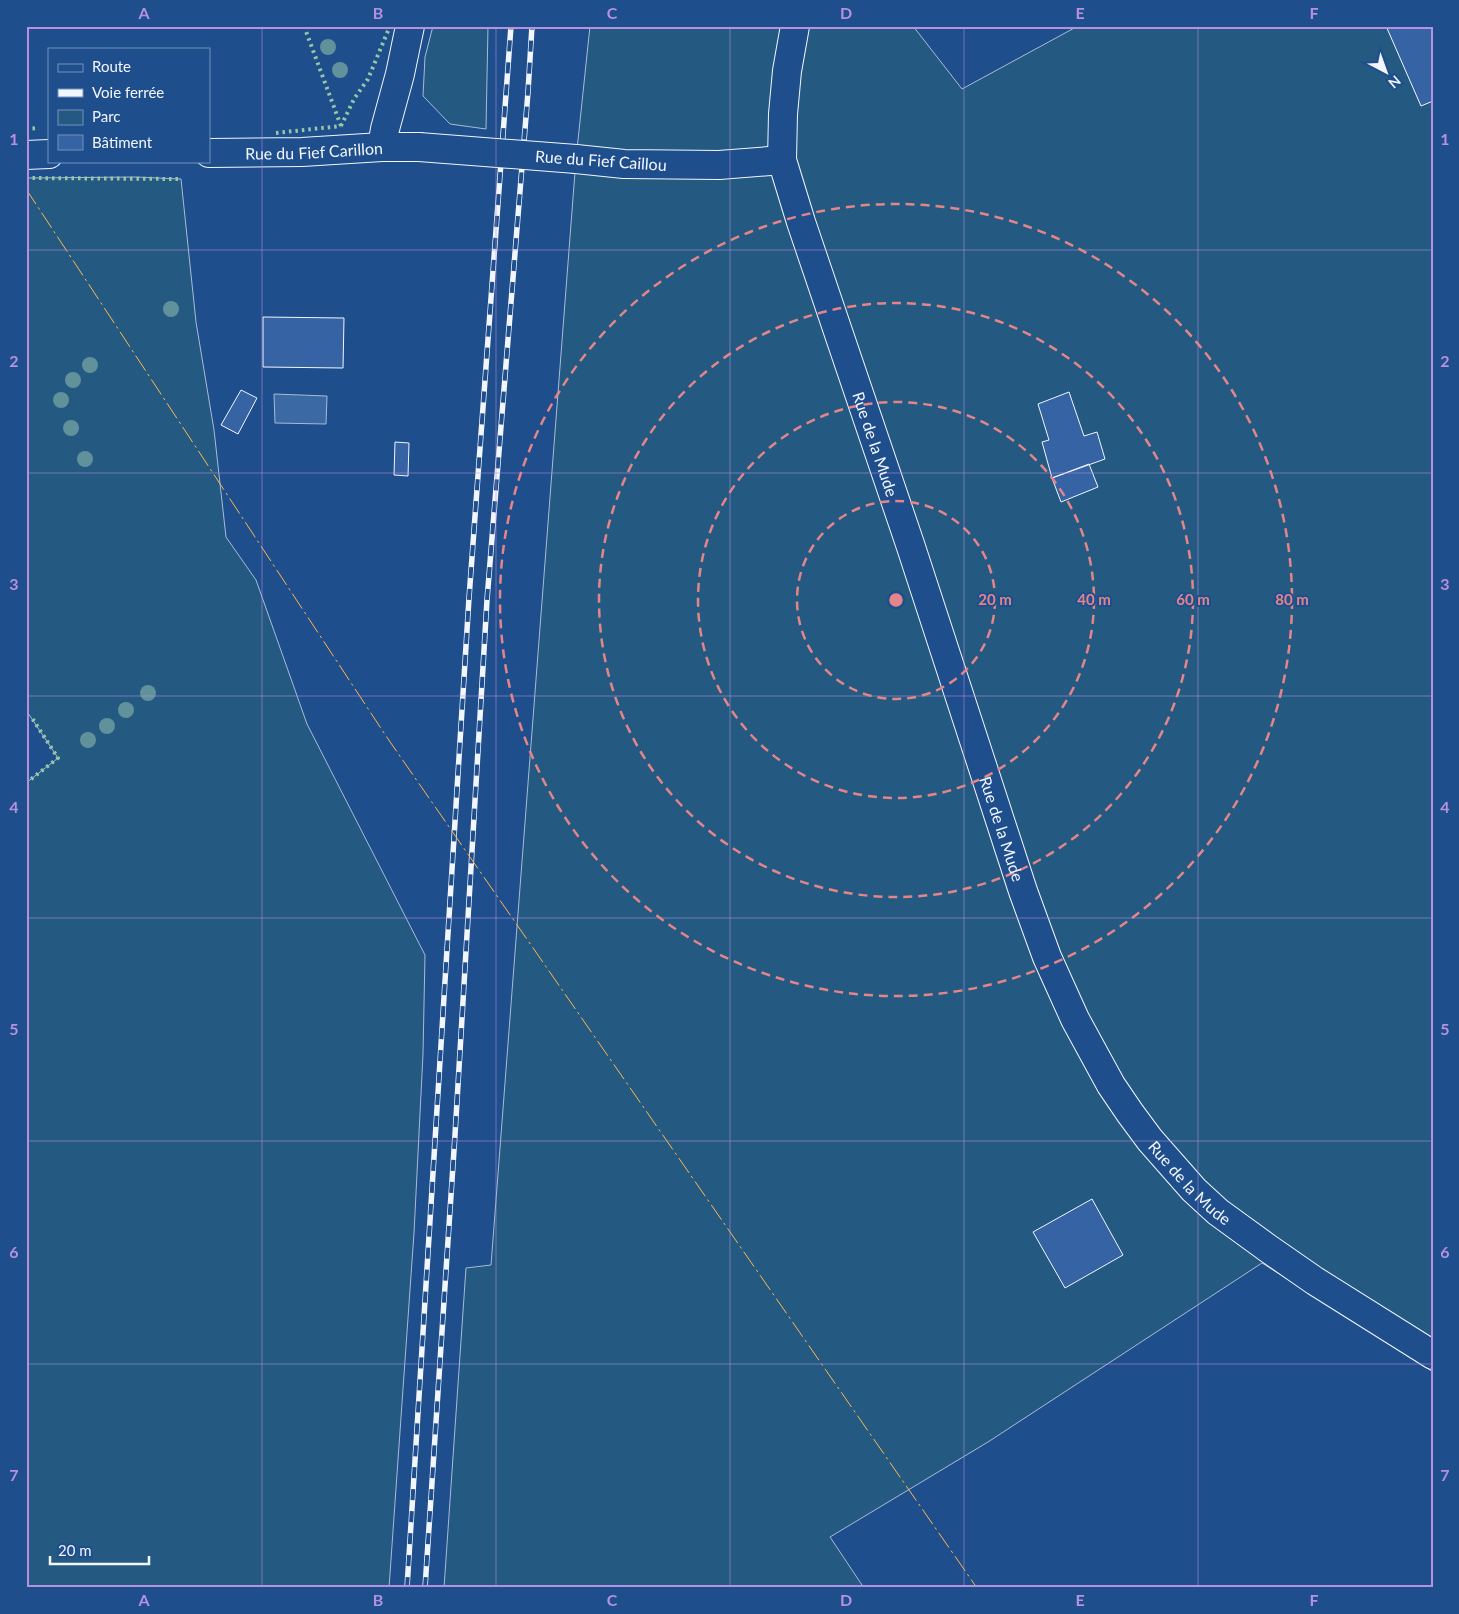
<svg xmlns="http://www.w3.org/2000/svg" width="1459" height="1614" font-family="Lato,sans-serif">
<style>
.green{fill:#245a82;stroke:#a8bbd7}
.water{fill:#3b69a3;stroke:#a8bbd7}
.building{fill:#3563a3;stroke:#f2f6ff}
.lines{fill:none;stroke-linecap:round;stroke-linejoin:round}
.minor-casing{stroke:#f2f6ff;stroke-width:30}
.tertiary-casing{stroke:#f2f6ff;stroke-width:30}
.minor{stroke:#1f4e8c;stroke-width:28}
.tertiary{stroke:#1f4e8c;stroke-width:28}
.rail-casing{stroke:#f2f6ff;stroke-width:5.5}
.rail{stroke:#1f4e8c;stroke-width:4;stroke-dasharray:11;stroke-linecap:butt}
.tertiary-bridge-casing{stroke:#f2f6ff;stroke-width:30;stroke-linecap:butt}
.tertiary-bridge{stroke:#1f4e8c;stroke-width:28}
.hedge{stroke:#97c8a6;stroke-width:4;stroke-dasharray:2.5 4;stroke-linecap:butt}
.power{stroke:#ffb74d;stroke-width:1;stroke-dasharray:18 4 2.5 4;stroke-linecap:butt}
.tree{fill:#61919a}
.grid{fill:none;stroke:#b691df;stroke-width:1;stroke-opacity:0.55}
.ring{fill:none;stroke:#e38589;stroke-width:2.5;stroke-dasharray:9 6}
.labels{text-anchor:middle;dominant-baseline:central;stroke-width:4;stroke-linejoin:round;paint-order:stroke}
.street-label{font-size:16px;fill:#f2f6ff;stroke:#1f4e8c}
.centre{fill:#e38589;stroke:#1f4e8c;stroke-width:2.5}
.ring-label{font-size:15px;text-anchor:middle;font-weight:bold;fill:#e38589;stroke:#1f4e8c;stroke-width:4;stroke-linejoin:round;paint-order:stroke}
.neatline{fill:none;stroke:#b691df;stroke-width:2}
.grid-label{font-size:16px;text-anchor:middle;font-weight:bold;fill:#b691df}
</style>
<rect width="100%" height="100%" fill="#1f4e8c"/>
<path class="green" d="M433,26H488L486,129L450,124L423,96L425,57Z
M590,26H913L962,89L1078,26H1433V1372L1262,1263L988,1442L830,1537L864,1588H444L466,1268L491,1265L576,159Z
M136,177L181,179L196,322L214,430L226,537L256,580L307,724L425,955L423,1054L414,1233L389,1588H26V783L58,758L26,710V178Z"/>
<path class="water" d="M274,394L327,396L326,424L275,423Z"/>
<path class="building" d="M1386,26H1433V101L1421,106Z
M263,317L344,318L343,368L263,367Z
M241,390L257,398L238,434L221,425Z
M1069,392L1084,436L1097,432L1105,459L1052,478L1042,442L1049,440L1038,404Z
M395,442L409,443L408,476L394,475Z
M1089,464L1098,487L1061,502L1052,478Z
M1092,1199L1123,1255L1065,1288L1033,1232Z"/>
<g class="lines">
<g class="minor-casing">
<path id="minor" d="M382,147L385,129L400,74L410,26"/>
</g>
<g class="tertiary-casing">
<g id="tertiary">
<path id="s1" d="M795,26L787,71L783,114L782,160L801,222L911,547L1023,891L1047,957L1075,1019L1111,1085L1130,1113L1150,1140L1194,1190L1218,1212L1266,1247L1315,1281L1433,1355"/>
<path id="s2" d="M209,153L302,152L382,147H419"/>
<path d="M26,155L49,154"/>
<path d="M576,159L624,164L719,165L782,160"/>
</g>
</g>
<use href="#minor" class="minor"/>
<use href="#tertiary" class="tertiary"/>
<g class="rail-casing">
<path id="rail" d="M407,1588L469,598L511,26
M425,1588L455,1135L487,600L528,92L532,26"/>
</g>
<use href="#rail" class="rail"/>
<g class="tertiary-bridge-casing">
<path id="tertiary-bridge" d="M419,147L576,159"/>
</g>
<use href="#tertiary-bridge" class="tertiary-bridge"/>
<path class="hedge" d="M304,26L341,126
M341,126L354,99L368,79L390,26
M26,129L39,128
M276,133L341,126
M26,178L181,179
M26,783L58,758L32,718"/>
<path class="power" d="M26,189L386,736L977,1588"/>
</g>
<g class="tree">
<circle cx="328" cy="47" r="8"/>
<circle cx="340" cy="70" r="8"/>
<circle cx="171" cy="309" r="8"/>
<circle cx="90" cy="365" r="8"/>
<circle cx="73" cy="380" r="8"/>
<circle cx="61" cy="400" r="8"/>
<circle cx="71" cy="428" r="8"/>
<circle cx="85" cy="459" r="8"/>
<circle cx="148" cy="693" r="8"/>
<circle cx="126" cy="710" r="8"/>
<circle cx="107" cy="726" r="8"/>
<circle cx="88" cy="740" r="8"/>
</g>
<path class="grid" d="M262,26V1588M496,26V1588M730,26V1588M964,26V1588M1198,26V1588M26,250H1433M26,473H1433M26,696H1433M26,918H1433M26,1141H1433M26,1364H1433"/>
<g class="ring">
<circle cx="896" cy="600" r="99"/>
<circle cx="896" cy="600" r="198"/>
<circle cx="896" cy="600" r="297"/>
<circle cx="896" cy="600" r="396"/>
</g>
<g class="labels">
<g class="street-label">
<text stroke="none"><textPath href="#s2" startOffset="105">Rue du Fief Carillon</textPath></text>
<text transform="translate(601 160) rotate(4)">Rue du Fief Caillou</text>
<text stroke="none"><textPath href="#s1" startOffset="434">Rue de la Mude</textPath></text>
<text stroke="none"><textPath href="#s1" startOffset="839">Rue de la Mude</textPath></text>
<text stroke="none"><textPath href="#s1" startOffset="1244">Rue de la Mude</textPath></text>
</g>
</g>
<circle cx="896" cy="600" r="8" class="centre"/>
<g class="ring-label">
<text x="995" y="605">20 m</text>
<text x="1094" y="605">40 m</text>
<text x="1193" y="605">60 m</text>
<text x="1292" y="605">80 m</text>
</g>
<rect width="1459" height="1614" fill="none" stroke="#1f4e8c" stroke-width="55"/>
<rect x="48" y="48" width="162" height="115" fill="#1f4e8c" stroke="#7391ba"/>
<rect x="58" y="64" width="25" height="8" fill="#1f4e8c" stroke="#7391ba"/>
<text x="92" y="72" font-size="15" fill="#f2f6ff">Route</text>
<rect x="58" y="89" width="25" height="8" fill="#f2f6ff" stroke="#7391ba"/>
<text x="92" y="98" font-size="15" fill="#f2f6ff">Voie ferrée</text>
<rect x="58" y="110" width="25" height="15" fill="#245a82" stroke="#7391ba"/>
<text x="92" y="122" font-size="15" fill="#f2f6ff">Parc</text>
<rect x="58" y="135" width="25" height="15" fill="#3563a3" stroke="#7391ba"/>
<text x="92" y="148" font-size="15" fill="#f2f6ff">Bâtiment</text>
<g transform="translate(1386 72) rotate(139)" stroke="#1f4e8c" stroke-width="4" paint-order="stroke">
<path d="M0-4L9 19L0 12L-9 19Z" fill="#f2f6ff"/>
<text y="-8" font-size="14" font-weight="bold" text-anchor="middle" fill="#f2f6ff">N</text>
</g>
<path d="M50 1556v8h99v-8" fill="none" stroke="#f2f6ff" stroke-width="2.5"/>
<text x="58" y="1556" font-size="15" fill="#f2f6ff" stroke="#1f4e8c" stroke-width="4" paint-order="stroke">20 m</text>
<rect x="28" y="28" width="1404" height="1558" class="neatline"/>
<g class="grid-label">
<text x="144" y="19">A</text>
<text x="378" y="19">B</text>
<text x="612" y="19">C</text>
<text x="846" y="19">D</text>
<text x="1080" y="19">E</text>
<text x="1314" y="19">F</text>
<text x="14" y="145">1</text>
<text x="1445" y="145">1</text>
<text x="14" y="367">2</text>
<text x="1445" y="367">2</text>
<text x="14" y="590">3</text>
<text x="1445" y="590">3</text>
<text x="14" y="813">4</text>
<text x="1445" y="813">4</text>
<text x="14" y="1035">5</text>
<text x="1445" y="1035">5</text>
<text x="14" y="1258">6</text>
<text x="1445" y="1258">6</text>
<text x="14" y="1481">7</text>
<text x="1445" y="1481">7</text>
<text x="144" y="1606">A</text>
<text x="378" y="1606">B</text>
<text x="612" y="1606">C</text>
<text x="846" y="1606">D</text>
<text x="1080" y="1606">E</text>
<text x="1314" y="1606">F</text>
</g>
</svg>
